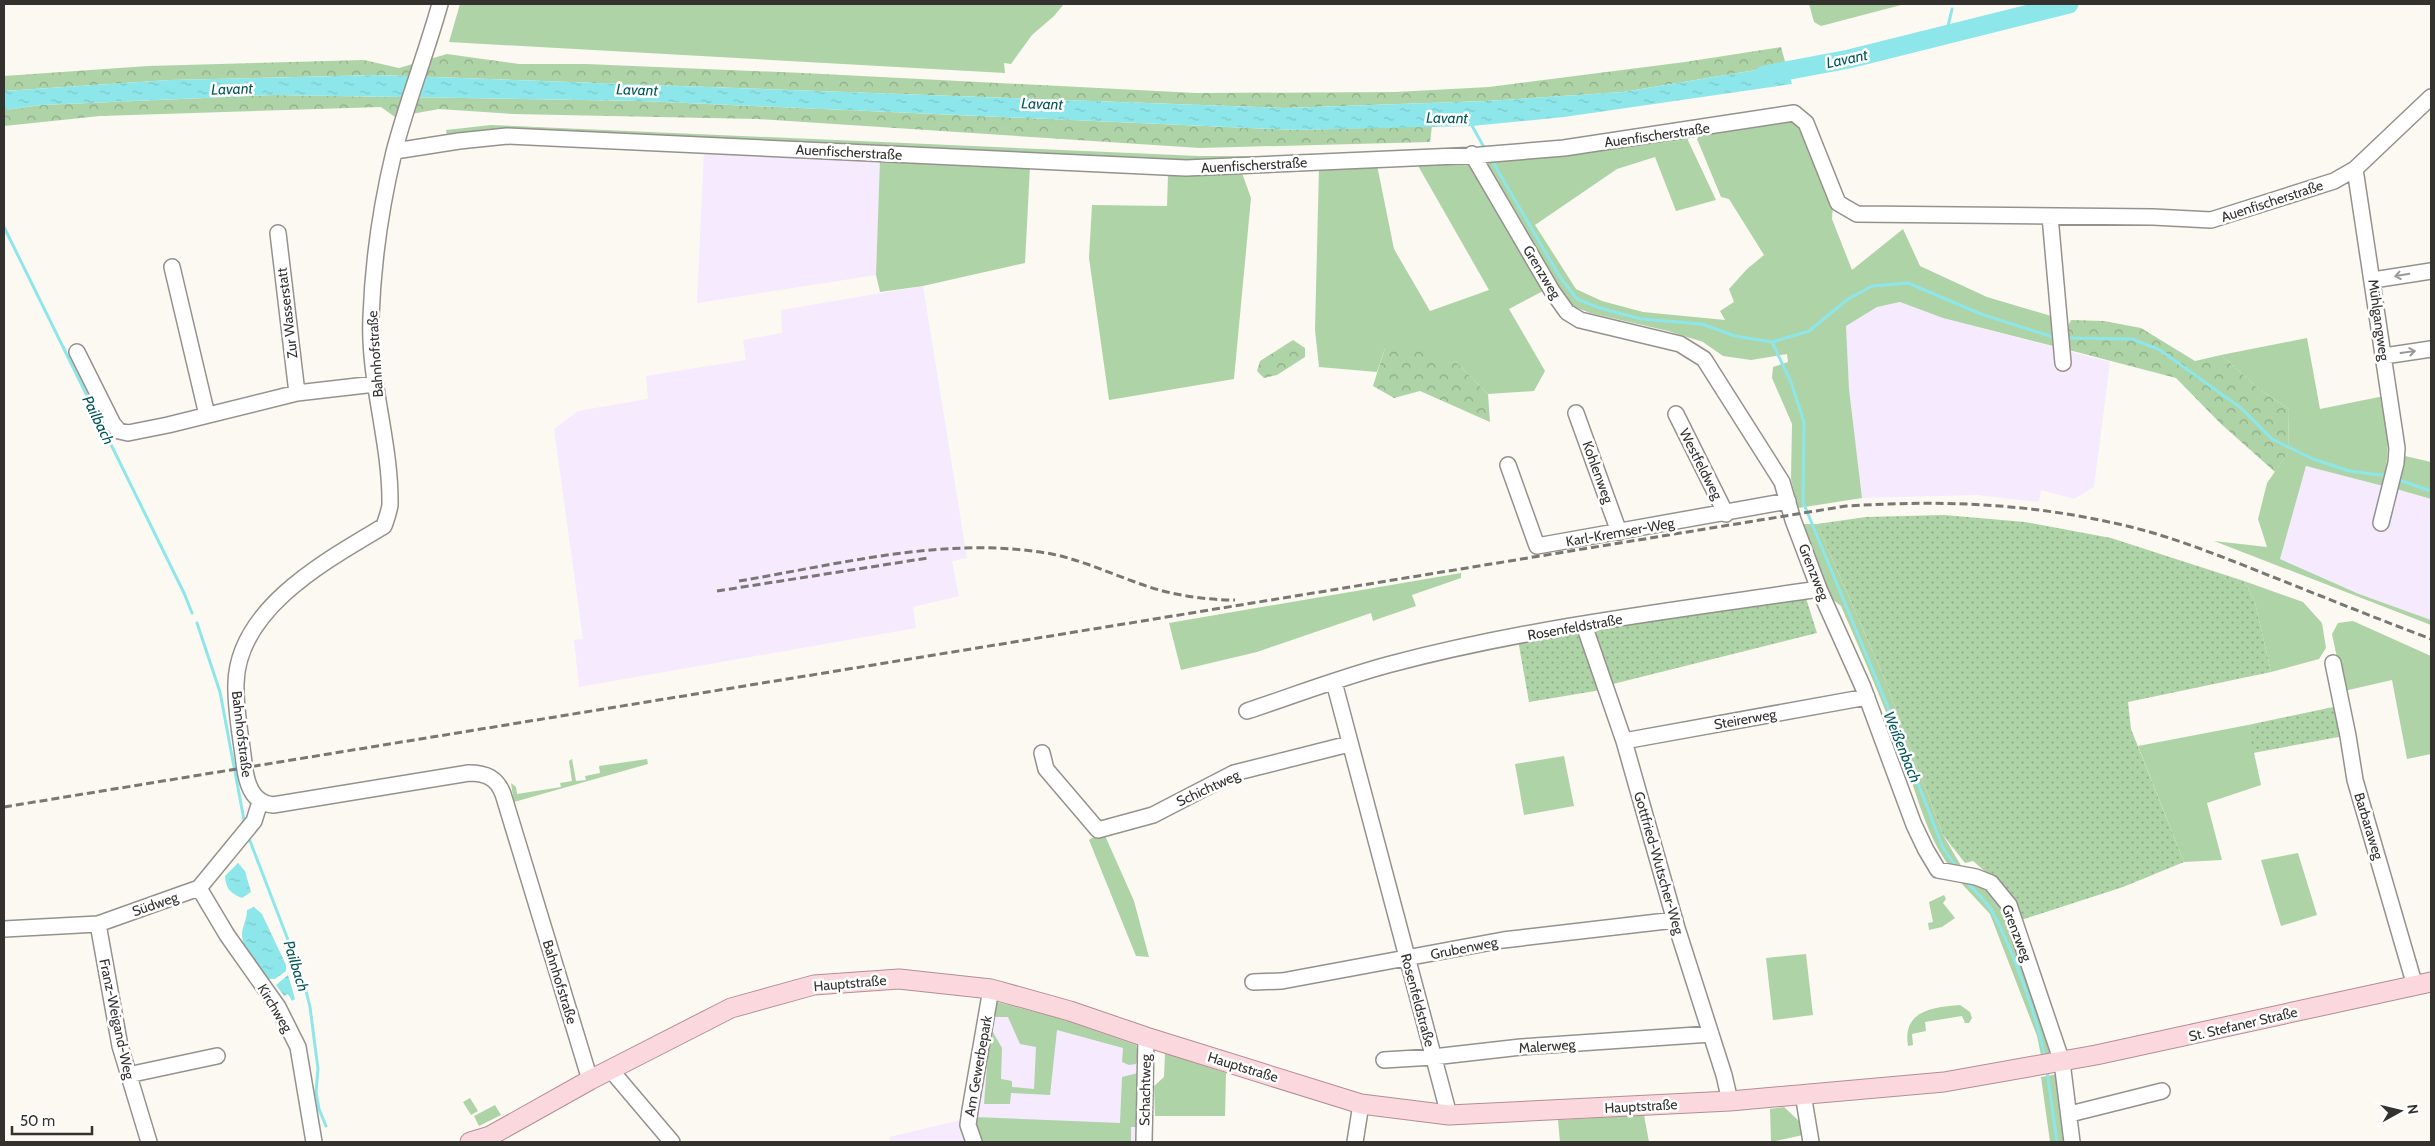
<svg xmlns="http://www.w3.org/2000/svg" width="2435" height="1146" font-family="Cabin,sans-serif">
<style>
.industrial{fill:#f5eafe}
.green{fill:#aed3a7}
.forest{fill:url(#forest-crowns)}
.garden{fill:url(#garden-dots)}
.water{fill:url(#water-ripples)}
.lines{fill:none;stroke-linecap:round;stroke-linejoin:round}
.stream{stroke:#8de7ea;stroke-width:3}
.river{stroke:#8de7ea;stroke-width:19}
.minor-casing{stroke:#95928d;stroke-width:18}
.major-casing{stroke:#b48d92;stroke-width:21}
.minor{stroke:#fff;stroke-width:15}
.major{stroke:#fbd8dd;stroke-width:19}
.rail{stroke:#797773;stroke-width:3;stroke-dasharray:8 4;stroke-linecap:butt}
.oneway{stroke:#999897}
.labels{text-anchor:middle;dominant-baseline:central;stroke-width:5;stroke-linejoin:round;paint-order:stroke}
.street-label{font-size:14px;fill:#33322f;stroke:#fff}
.water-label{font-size:15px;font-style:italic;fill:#015759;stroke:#fff}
</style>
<defs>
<pattern id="forest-crowns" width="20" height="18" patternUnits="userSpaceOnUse" patternTransform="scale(1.25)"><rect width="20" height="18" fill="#aed3a7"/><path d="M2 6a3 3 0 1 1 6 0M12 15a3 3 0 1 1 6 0" fill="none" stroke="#8eac88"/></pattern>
<pattern id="garden-dots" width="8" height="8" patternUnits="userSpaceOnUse" patternTransform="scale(1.25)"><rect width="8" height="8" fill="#aed3a7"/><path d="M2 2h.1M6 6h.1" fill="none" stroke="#8eac88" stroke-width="1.8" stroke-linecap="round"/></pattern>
<pattern id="water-ripples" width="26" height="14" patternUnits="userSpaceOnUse" patternTransform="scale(1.25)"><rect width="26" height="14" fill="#8de7ea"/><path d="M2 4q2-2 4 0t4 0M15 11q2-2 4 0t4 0" fill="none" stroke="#7ac7c9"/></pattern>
</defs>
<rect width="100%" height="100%" fill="#fcf9f2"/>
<path class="industrial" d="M704,150L880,159L876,275L697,303Z
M923,286L967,558L952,561L959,596L913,607L916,628L579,687L574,640L583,639L554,429L578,411L648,399L646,376L746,360L743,340L782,333L781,310Z
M1900,302L1943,318L2110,362L2094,487L2074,499L2041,490L2039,502L1977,495L1862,498L1849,389L1846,326L1877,307Z
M2306,466L2431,499V620L2359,594L2280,559Z
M990,998L1028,1007L1146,1044L1144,1142H890L889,1137L965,1119Z"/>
<path class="green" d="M460,4H1064L1054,16L1032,35L1011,64L1004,63L1005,73L449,42Z
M1809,4H1905L1821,26L1814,22Z
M1792,119L1800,125L1833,206L1832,219L1852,270L1903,229L1920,266L1987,297L2051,316L2053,346L1943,318L1900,302L1877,307L1846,326L1849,389L1862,498L1798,508L1791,479L1792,424L1772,378L1773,367L1788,362L1787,354L1751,360L1723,356L1703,342L1668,331L1590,313L1570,305L1552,281L1486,163L1686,136L1716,200L1676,211L1655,157L1617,169L1535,225L1576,289L1602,301L1643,312L1725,320L1720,311L1734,302L1729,289L1747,269L1764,255L1729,199L1721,197L1697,139L1701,133Z
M491,125L1199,156H1261V158L1194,163L447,136L446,130Z
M880,159L1030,166L1025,263L923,286L880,292L876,275Z
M1465,161L1474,168L1545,290L1509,309L1545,371L1534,391L1488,394L1456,362L1385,348L1377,372L1319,367L1315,330L1319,167L1377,165L1394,249L1430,311L1489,290L1417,164Z
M1241,170L1251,198L1234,379L1109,400L1089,258L1092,205L1167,206L1168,175Z
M2307,338L2320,409L2384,396C2388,432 2390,450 2383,486L2306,466L2280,559L2359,594L2431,620V625L2214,541L2267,547L2258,519L2267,483L2288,453L2289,409L2260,390L2221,355Z
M2405,456L2431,462V499L2396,489Z
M1802,524H1817L1883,675L1943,835L1963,869L1950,867C1925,834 1916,790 1901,751C1883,702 1862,654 1841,606L1831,598Z
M1461,573V578L1412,595L1416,606L1378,619L1373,621L1371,613L1257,652L1181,670L1169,623Z
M2244,581L2303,602L2322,623L2326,648L2319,659L2271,672L2255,602Z
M2353,621L2431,656V754L2407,759L2392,680L2344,691L2332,634L2338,623Z
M2248,725L2261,785L2207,803L2222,860L2184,862L2138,746Z
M1564,756L1574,806L1524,815L1515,764Z
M572,759L576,781L586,780L585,776L600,773L599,766L647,759L648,764L514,802L511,783L516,787L517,794L561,787L560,783L572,781L569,761Z
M1103,831L1134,901L1149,957L1136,956L1089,840Z
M2298,853L2317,915L2281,926L2261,860Z
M1965,880C1982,883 1992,890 2002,905L2053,1053L2041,1055L2037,1036L1990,914L1962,884Z
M1944,895L1946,899L1943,903L1955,918L1942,927L1929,930L1928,923L1933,922L1929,902Z
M1806,954L1813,1015L1773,1020L1766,958Z
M997,1002L1059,1018L1136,1045L1139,1055L1136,1064L1129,1065L1122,1062L1123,1048L1057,1030L1050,1095L1011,1093L1010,1104H984L990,1027L1002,1048L1001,1079L1012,1081V1087L1034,1089L1036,1047L1020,1044L1008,1017H995L992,1012Z
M1960,1005L1970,1012L1972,1018L1969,1023H1965L1962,1016L1925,1022L1926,1031L1912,1034L1913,1045L1908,1046C1902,1010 1934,1007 1960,1005Z
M1165,1053L1226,1073L1225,1116H1155L1154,1086L1164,1077Z
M1138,1073L1140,1127H1131V1142H979L974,1117L1120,1123L1122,1077Z
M2058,1074L2066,1142H2050L2041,1077Z
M470,1098L478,1111L471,1115L463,1102Z
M495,1105L501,1115L479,1126L474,1116Z
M1784,1107L1801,1123L1803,1135L1771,1142L1770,1109Z
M1644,1115L1649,1142H1560L1558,1120Z"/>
<path class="forest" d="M1781,47L1786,65L1623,92L1487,101L1284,108L379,75L170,80L4,91V76L148,66L364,60L399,68L447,54L519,64H586L803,73L1196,93L1395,92L1489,87L1685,62Z
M273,95L641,101L1297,130L1432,126L1430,142L1200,148L757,119L513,114L439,109L395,117L381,107L100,116L4,126V110L42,105Z
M2071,320L2104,321L2141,328L2195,361L2221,355L2260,390L2289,409L2288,453L2275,472L2220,423L2176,378L2069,350L2066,330Z
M1293,340L1305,348V357L1277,375L1264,378L1257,371L1260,361Z
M1395,343L1456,362L1488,394L1490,422L1420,391L1394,398L1373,386L1385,348Z"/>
<path class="garden" d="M1944,515L2025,522L2111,538L2244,581L2255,602L2271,672L2128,702L2131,729L2184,862L2123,887L2021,920L2012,895L1973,861L1965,863L1943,835L1883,675L1817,524L1866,517Z
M1805,595L1817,633L1609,685L1593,636L1599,628Z
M1573,632L1582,637L1601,690L1529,702L1518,640Z
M2338,706L2344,736L2253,753L2248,725Z"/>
<path class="water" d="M1786,65L1792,84L1564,117L1472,126L1297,130L641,101L273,95L42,105L4,110V91L170,80L379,75L1284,108L1487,101L1623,92Z
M238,863L245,871L251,892L242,898C230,893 226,889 225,876Z
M254,907L262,914L286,965V971L275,979H266C257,968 241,948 242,933C243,925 247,919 247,910Z
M288,975L295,999L292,1001L288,994L284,996L276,985Z"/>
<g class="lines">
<path class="stream" d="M1946,35L1952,9
M1471,124L1485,149
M1491,159L1560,277L1577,299L1600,308L1641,319L1702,324L1735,336L1772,342L1809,331L1848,299L1872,286L1908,283L1981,314L2056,338
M4,227L184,593L192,613
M2065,338L2132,339L2160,350L2241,408L2272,439L2313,459L2349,471L2388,476
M1772,342L1791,382L1804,422L1803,502L1895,724L1943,848L1957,868
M2396,479L2431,491
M197,623L220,692L244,820
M250,841L303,979L310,1007L318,1069L316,1092L319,1109L326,1126
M1966,881C1974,891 1987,901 1993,913C2013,951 2037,1016 2045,1058
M2047,1071L2057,1142"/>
<path class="river" d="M1764,75L1849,59L2069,4"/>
<g class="minor-casing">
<path id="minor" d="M440,4C426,54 407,102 394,152C381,206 373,261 371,317C368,380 391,442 390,505C389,512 386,520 384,526C327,560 238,608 236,683C235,709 241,737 244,763C246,781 251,803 273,805L469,773C486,773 497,778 503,794L590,1080
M395,151L459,141L507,136L1186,168L1480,155L1564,148L1794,113L1806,123L1838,203L1857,214L2153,217L2211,220L2334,181L2355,169L2431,97
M1472,154L1552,291L1567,312L1580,320L1680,344L1704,359L1782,482L1793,520L1819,589L1863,687L1914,825L1926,850L1938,870L1976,877L1991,883L2009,905L2062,1062L2072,1142
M2355,169L2397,448L2396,463L2381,523
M2050,216L2063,363
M278,233L297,393
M172,267L207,415
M2373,280L2431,271
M77,352L113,424L119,431L128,433L168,425L297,393L375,384
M2384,356L2431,349
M1576,413L1619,532
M1676,414L1726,514
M1508,465L1537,546L1788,501
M1584,625L1624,741L1677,928L1724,1075L1730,1101
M2333,663L2348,736L2355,780L2415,986
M1334,682L1449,1115
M1247,711C1295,695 1342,677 1391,664C1531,627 1676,610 1819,589
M1624,741L1867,697
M1042,753L1046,769L1098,830L1153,815L1234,773L1349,744
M199,888L227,935L278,1007L298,1047L314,1142
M98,924L120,1046L149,1142
M4,929L98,924L199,888L254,821L260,802
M1253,982L1282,981L1503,940L1675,920
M1384,1060L1433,1057L1521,1047L1711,1034
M610,1069L672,1142
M128,1075L217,1056
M1803,1094L1811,1142
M2070,1114L2162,1091
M974,1142L968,1125L970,1110L991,989
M1144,1142L1146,1037
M1355,1142L1361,1104"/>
</g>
<g class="major-casing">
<path id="major" d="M470,1142L490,1136L590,1080L731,1008L814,985L899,979L991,989L1070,1011L1146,1037L1361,1104L1449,1115L1730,1101L1944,1082L2096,1055L2431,982"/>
</g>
<use href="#minor" class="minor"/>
<use href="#major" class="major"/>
<path class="rail" d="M739,581C841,564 948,535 1052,554C1081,560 1107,572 1135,582C1166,594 1201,600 1235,600
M717,591L928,558
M4,807L1846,506C1944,500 2030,503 2127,526C2177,538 2225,558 2273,577C2326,598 2378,619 2431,639"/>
</g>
<defs><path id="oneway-shaft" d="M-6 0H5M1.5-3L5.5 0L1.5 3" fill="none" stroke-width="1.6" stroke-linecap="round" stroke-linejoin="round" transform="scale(1.25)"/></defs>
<g class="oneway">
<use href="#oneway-shaft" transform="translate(2402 275) rotate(170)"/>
<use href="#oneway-shaft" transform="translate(2408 352) rotate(-8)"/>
</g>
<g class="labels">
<g class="street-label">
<text transform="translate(1657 135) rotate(-8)">Auenfischerstraße</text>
<text transform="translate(849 152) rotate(3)">Auenfischerstraße</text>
<text transform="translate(1254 165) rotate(-3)">Auenfischerstraße</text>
<text transform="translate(2272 201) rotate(-18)">Auenfischerstraße</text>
<text transform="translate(1542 272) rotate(59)">Grenzweg</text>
<text transform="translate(287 313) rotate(-97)">Zur Wasserstatt</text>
<text transform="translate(2379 320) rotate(82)">Mühlgangweg</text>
<text transform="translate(375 354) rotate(-94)">Bahnhofstraße</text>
<text transform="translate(1701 464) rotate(63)">Westfeldweg</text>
<text transform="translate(1598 472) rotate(70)">Kohlenweg</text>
<text transform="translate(1620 532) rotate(-10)">Karl-Kremser-Weg</text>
<text transform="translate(1814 572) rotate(68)">Grenzweg</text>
<text transform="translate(1575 627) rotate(-10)">Rosenfeldstraße</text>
<text transform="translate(1745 719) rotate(-10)">Steirerweg</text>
<text transform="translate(242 734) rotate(83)">Bahnhofstraße</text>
<text transform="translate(1208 788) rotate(-25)">Schichtweg</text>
<text transform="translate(2369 826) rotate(73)">Barbaraweg</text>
<text transform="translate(1659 863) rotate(74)">Gottfried-Wutscher-Weg</text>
<text transform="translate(155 904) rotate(-19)">Südweg</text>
<text transform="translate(2017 933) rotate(69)">Grenzweg</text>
<text transform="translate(1464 948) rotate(-11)">Grubenweg</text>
<text transform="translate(560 982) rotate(73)">Bahnhofstraße</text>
<text transform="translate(850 983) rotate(-5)">Hauptstraße</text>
<text transform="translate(1418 1000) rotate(75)">Rosenfeldstraße</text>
<text transform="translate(275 1008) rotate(59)">Kirchweg</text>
<text transform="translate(117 1019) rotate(78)">Franz-Weigand-Weg</text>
<text transform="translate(2243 1024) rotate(-13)">St. Stefaner Straße</text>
<text transform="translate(1547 1046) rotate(-4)">Malerweg</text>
<text transform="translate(978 1066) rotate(-80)">Am Gewerbepark</text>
<text transform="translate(1243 1067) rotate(17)">Hauptstraße</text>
<text transform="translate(1145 1090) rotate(-89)">Schachtweg</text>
<text transform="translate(1641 1106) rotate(-3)">Hauptstraße</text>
</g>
<g class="water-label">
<text transform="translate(1847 59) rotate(-12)">Lavant</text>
<text transform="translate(232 89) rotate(-2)">Lavant</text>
<text transform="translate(637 90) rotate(2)">Lavant</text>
<text transform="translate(1042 104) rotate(2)">Lavant</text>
<text transform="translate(1447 118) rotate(1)">Lavant</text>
<text transform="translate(98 420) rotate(64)">Pailbach</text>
<text transform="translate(1902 747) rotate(68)">Weißenbach</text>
<text transform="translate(296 966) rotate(73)">Pailbach</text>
</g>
</g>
<rect width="2435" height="1146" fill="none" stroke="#33322f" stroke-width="10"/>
<g transform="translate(2400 1111) rotate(82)" stroke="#ffffff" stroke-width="4" paint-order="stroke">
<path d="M0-4L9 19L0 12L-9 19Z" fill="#33322f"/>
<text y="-8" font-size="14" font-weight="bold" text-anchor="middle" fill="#33322f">N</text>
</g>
<path d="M12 1126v8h80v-8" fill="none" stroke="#33322f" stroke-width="2.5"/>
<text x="20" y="1126" font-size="15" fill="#33322f" stroke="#ffffff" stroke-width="4" paint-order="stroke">50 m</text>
</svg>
